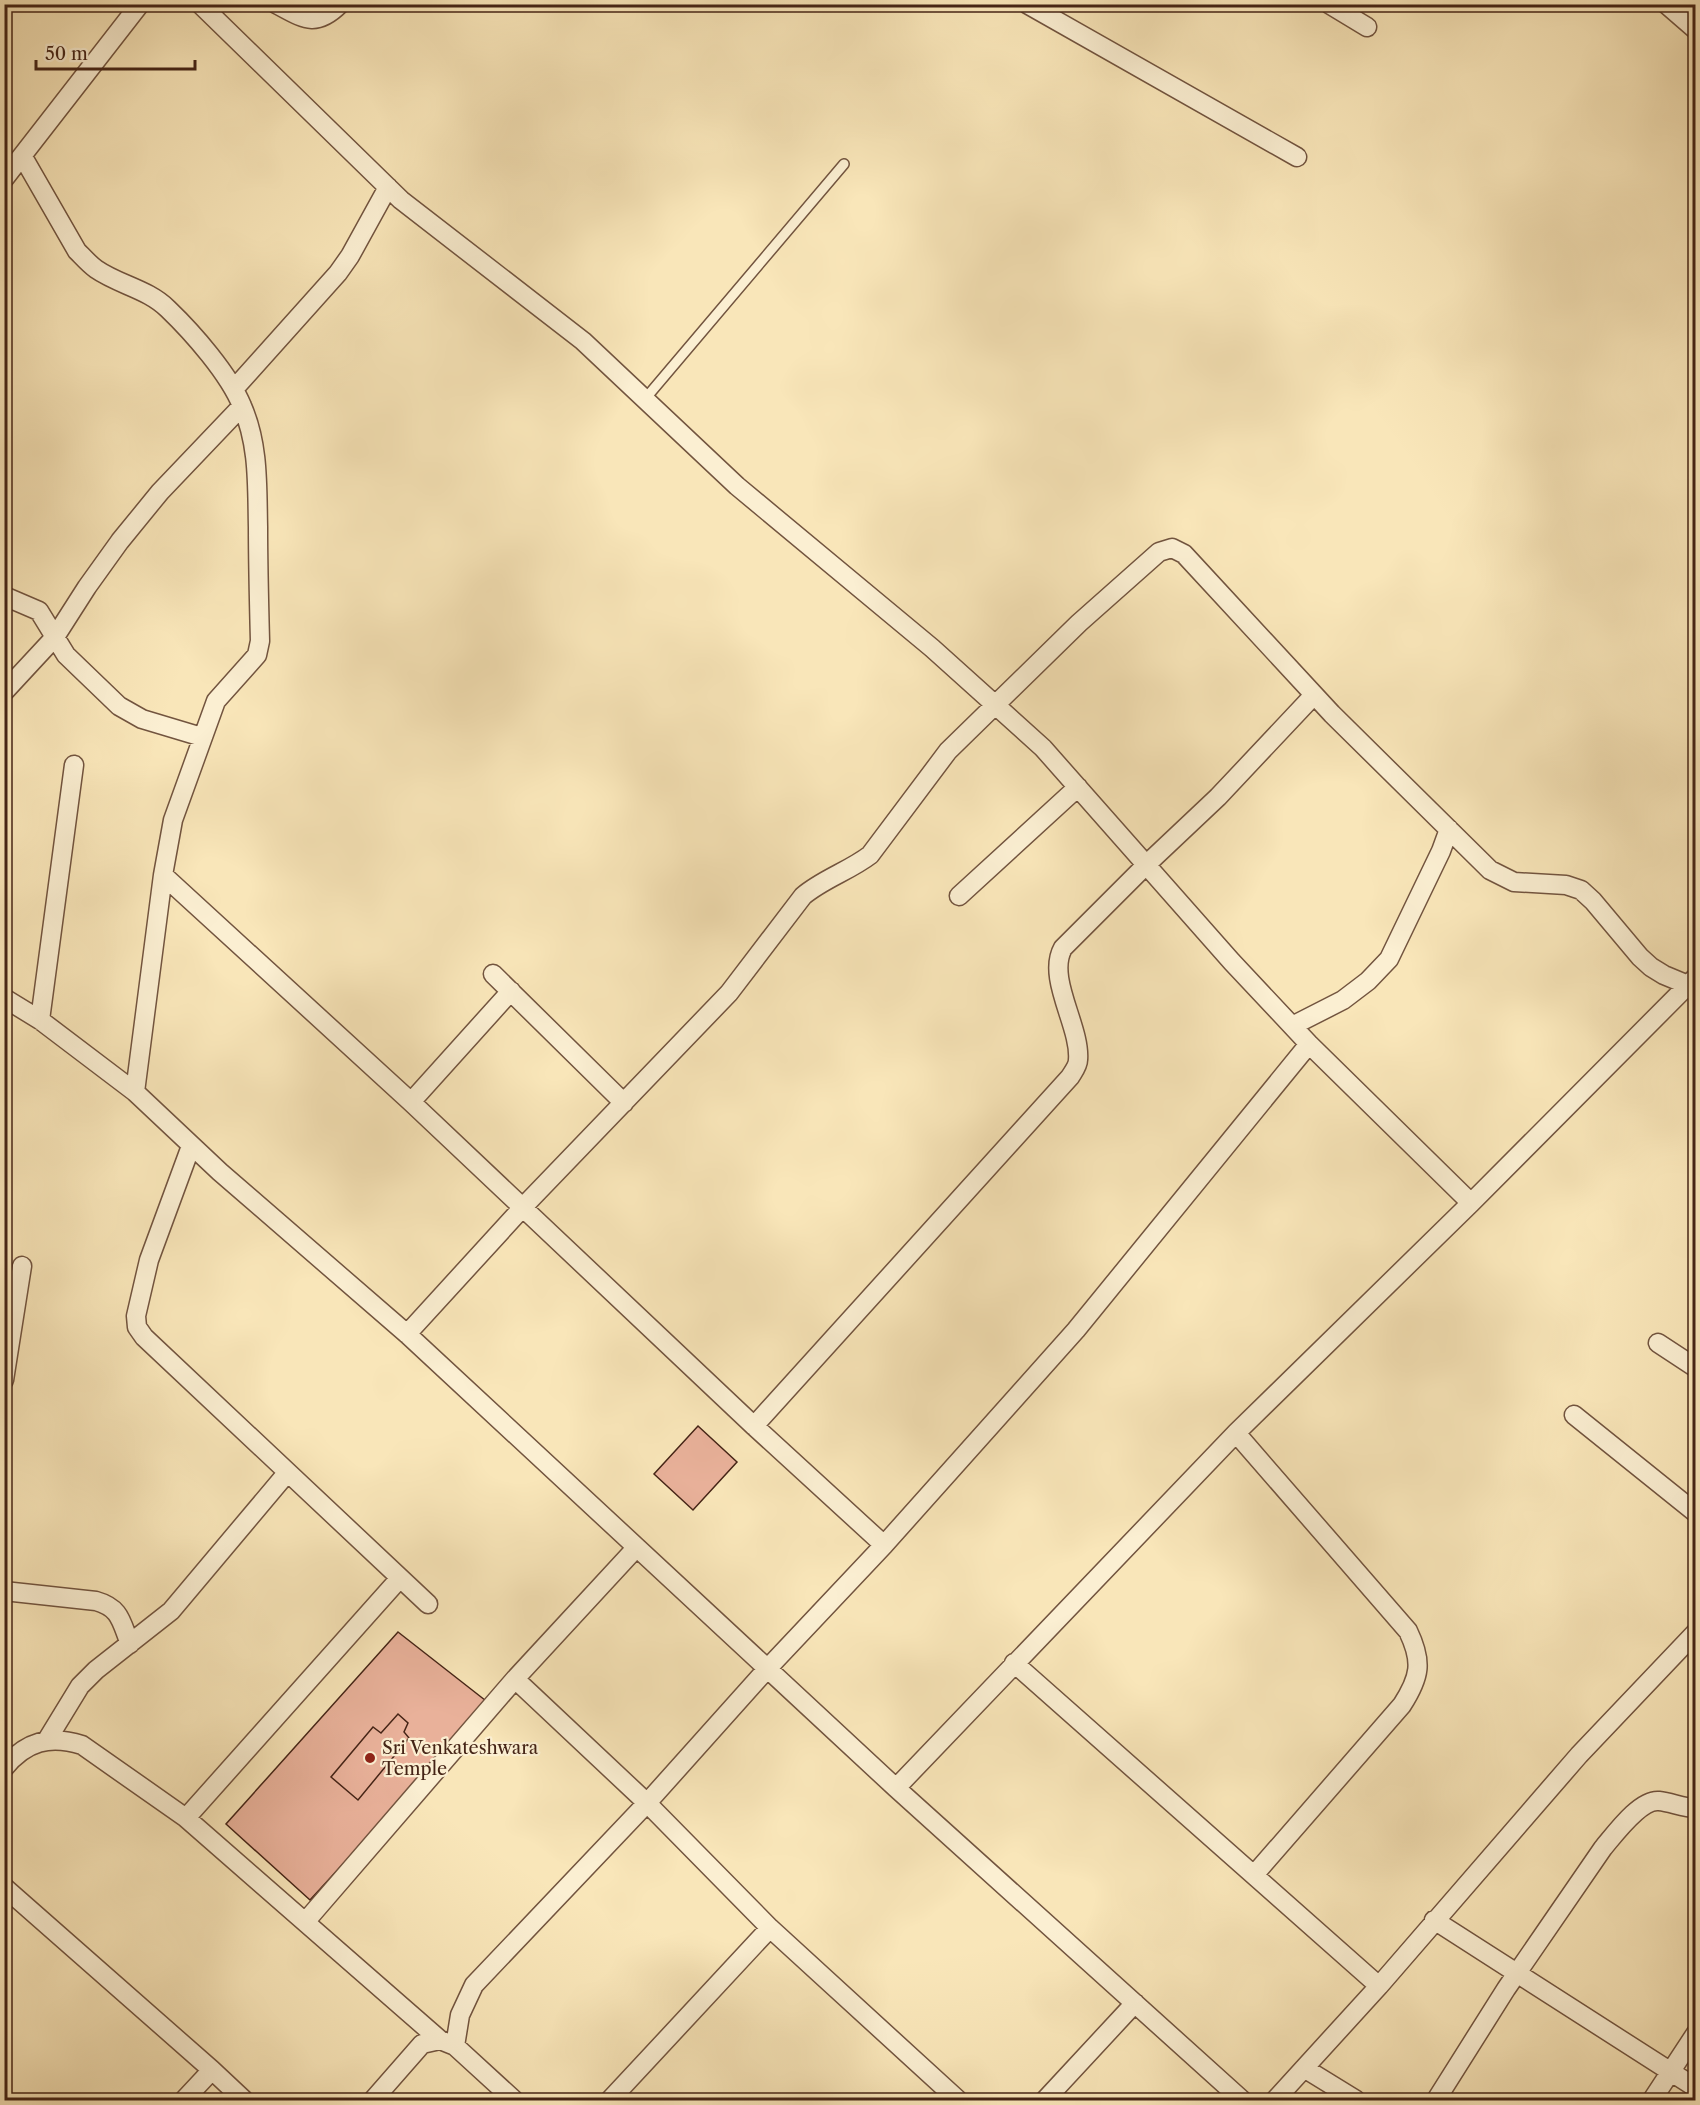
<svg xmlns="http://www.w3.org/2000/svg" width="1700" height="2105" font-family="'Libre Caslon Text',serif">
<style>
.building{fill:#e9b19a;stroke:#452416;stroke-width:1.5}
.lines{fill:none;stroke-linecap:round;stroke-linejoin:round}
.lane-casing{stroke:#72543f;stroke-width:12}
.street-casing{stroke:#72543f;stroke-width:21}
.lane{stroke:#fbefd2;stroke-width:9}
.street{stroke:#fbefd2;stroke-width:18}
.poi-dot{fill:#8f2418;stroke:#fbefd2;stroke-width:2}
.labels{text-anchor:middle;dominant-baseline:central;stroke-width:4.5;stroke-linejoin:round;paint-order:stroke}
.poi-label{font-size:18px;fill:#452416;stroke:#fbefd2;text-anchor:start}
</style>
<rect width="100%" height="100%" fill="#f9e6b9"/>
<filter id="stains"><feTurbulence type="fractalNoise" baseFrequency=".00333" numOctaves="4"/><feColorMatrix values="0 0 0 0 .2 0 0 0 0 .09 0 0 0 0 .02 0 0 0 .5 -.17"/></filter>
<radialGradient id="worn" r=".72"><stop offset=".6" stop-color="#630" stop-opacity="0"/><stop offset="1" stop-color="#630" stop-opacity=".3"/></radialGradient>
<path class="building" d="M698,1426L737,1462L693,1510L654,1474Z
M398,1632L490,1704L310,1900L226,1824Z
M398,1714L408,1723L404,1732L409,1738L358,1800L331,1777L373,1727L381,1733Z"/>
<g class="lines">
<g class="lane-casing">
<path id="lane" d="M645,399L844,164"/>
</g>
<g class="street-casing">
<path id="street" d="M200,4L401,200L583,341L737,486L932,648L1043,748L1232,962L1309,1044L1471,1203
M276,4C303,18 315,29 340,4
M1027,4L1297,157
M1329,4L1367,27
M1666,4L1696,30
M23,157L77,251C83,257 89,264 96,269C119,285 148,289 168,309C193,333 229,374 242,406C259,445 257,485 258,527C258,565 259,603 260,641L257,655L216,701L173,820L163,875L135,1092
M4,179L140,4
M234,389L338,273L350,256L388,187
M4,596L39,611L66,655L119,706L142,719L202,737
M4,692L55,637L87,587L120,541L160,492L242,406
M163,875L411,1102L754,1426L884,1545L1076,1330L1309,1044
M959,896L1078,787
M493,974L624,1103
M4,998L40,1020L135,1092L220,1172L407,1334L896,1788L1242,2100
M40,1020L74,765
M1292,1026L1343,1000L1368,981L1389,959L1441,851L1449,829
M411,1102L511,991
M191,1146L149,1260L136,1316L137,1327L144,1337L428,1604
M407,1334L524,1206L729,993L803,896C823,879 849,871 870,855L948,751L1079,623L1159,552L1172,548L1184,554L1332,714L1490,870L1514,882L1566,885L1581,890L1593,901L1640,957L1651,967L1664,975L1688,985H1696
M1658,1343L1696,1368
M4,1380L22,1266
M1574,1415L1696,1513
M754,1426L1070,1077C1073,1072 1078,1066 1078,1060C1081,1027 1046,978 1063,948L1147,864L1218,797L1314,695
M1236,1433L1408,1631C1423,1662 1420,1677 1402,1705L1254,1875
M4,1591L96,1601C121,1608 121,1622 130,1644
M1014,1663L1379,1986
M515,1679L647,1803L770,1928L958,2100
M47,1740L80,1686L96,1670L171,1611L287,1473
M4,1768C26,1741 50,1735 82,1745L186,1818L440,2040
M896,1788L1236,1433L1471,1203L1695,978
M186,1818L400,1578
M4,1887L212,2070L244,2100
M1434,1920L1696,2088
M306,1921L515,1679L636,1548
M455,2046L460,2015L474,1985L647,1803L767,1669L884,1545
M1304,2068L1356,2100
M184,2100L212,2070
M373,2100L422,2044L440,2040L455,2046L514,2100
M610,2100L770,1928
M1045,2100L1135,2003
M1275,2100L1379,1986L1579,1755L1696,1632
M1436,2100L1506,1989L1603,1848C1615,1834 1640,1799 1659,1801C1671,1802 1683,1808 1696,1808
M1652,2100L1696,2033"/>
</g>
<use href="#lane" class="lane"/>
<use href="#street" class="street"/>
</g>
<circle class="poi-dot" cx="370" cy="1758" r="6"/>
<g class="labels">
<g class="poi-label">
<text x="382" y="1748">Sri Venkateshwara<tspan x="382" dy="21">Temple</tspan></text>
</g>
</g>
<rect width="1700" height="2105" fill="none" stroke="#f9e6b9" stroke-width="24"/>
<rect x="6" y="6" width="1688" height="2093" fill="none" stroke="#452416" stroke-width="3"/>
<rect x="12" y="12" width="1676" height="2081" fill="none" stroke="#452416" stroke-width="1.5"/>
<path d="M36 60v9h159v-9" fill="none" stroke="#452416" stroke-width="3"/>
<text x="45" y="60" font-size="18" fill="#452416" stroke="#fbefd2" stroke-width="4.5" paint-order="stroke">50 m</text>
<rect width="100%" height="100%" filter="url(#stains)"/>
<rect width="100%" height="100%" fill="url(#worn)"/>
</svg>
